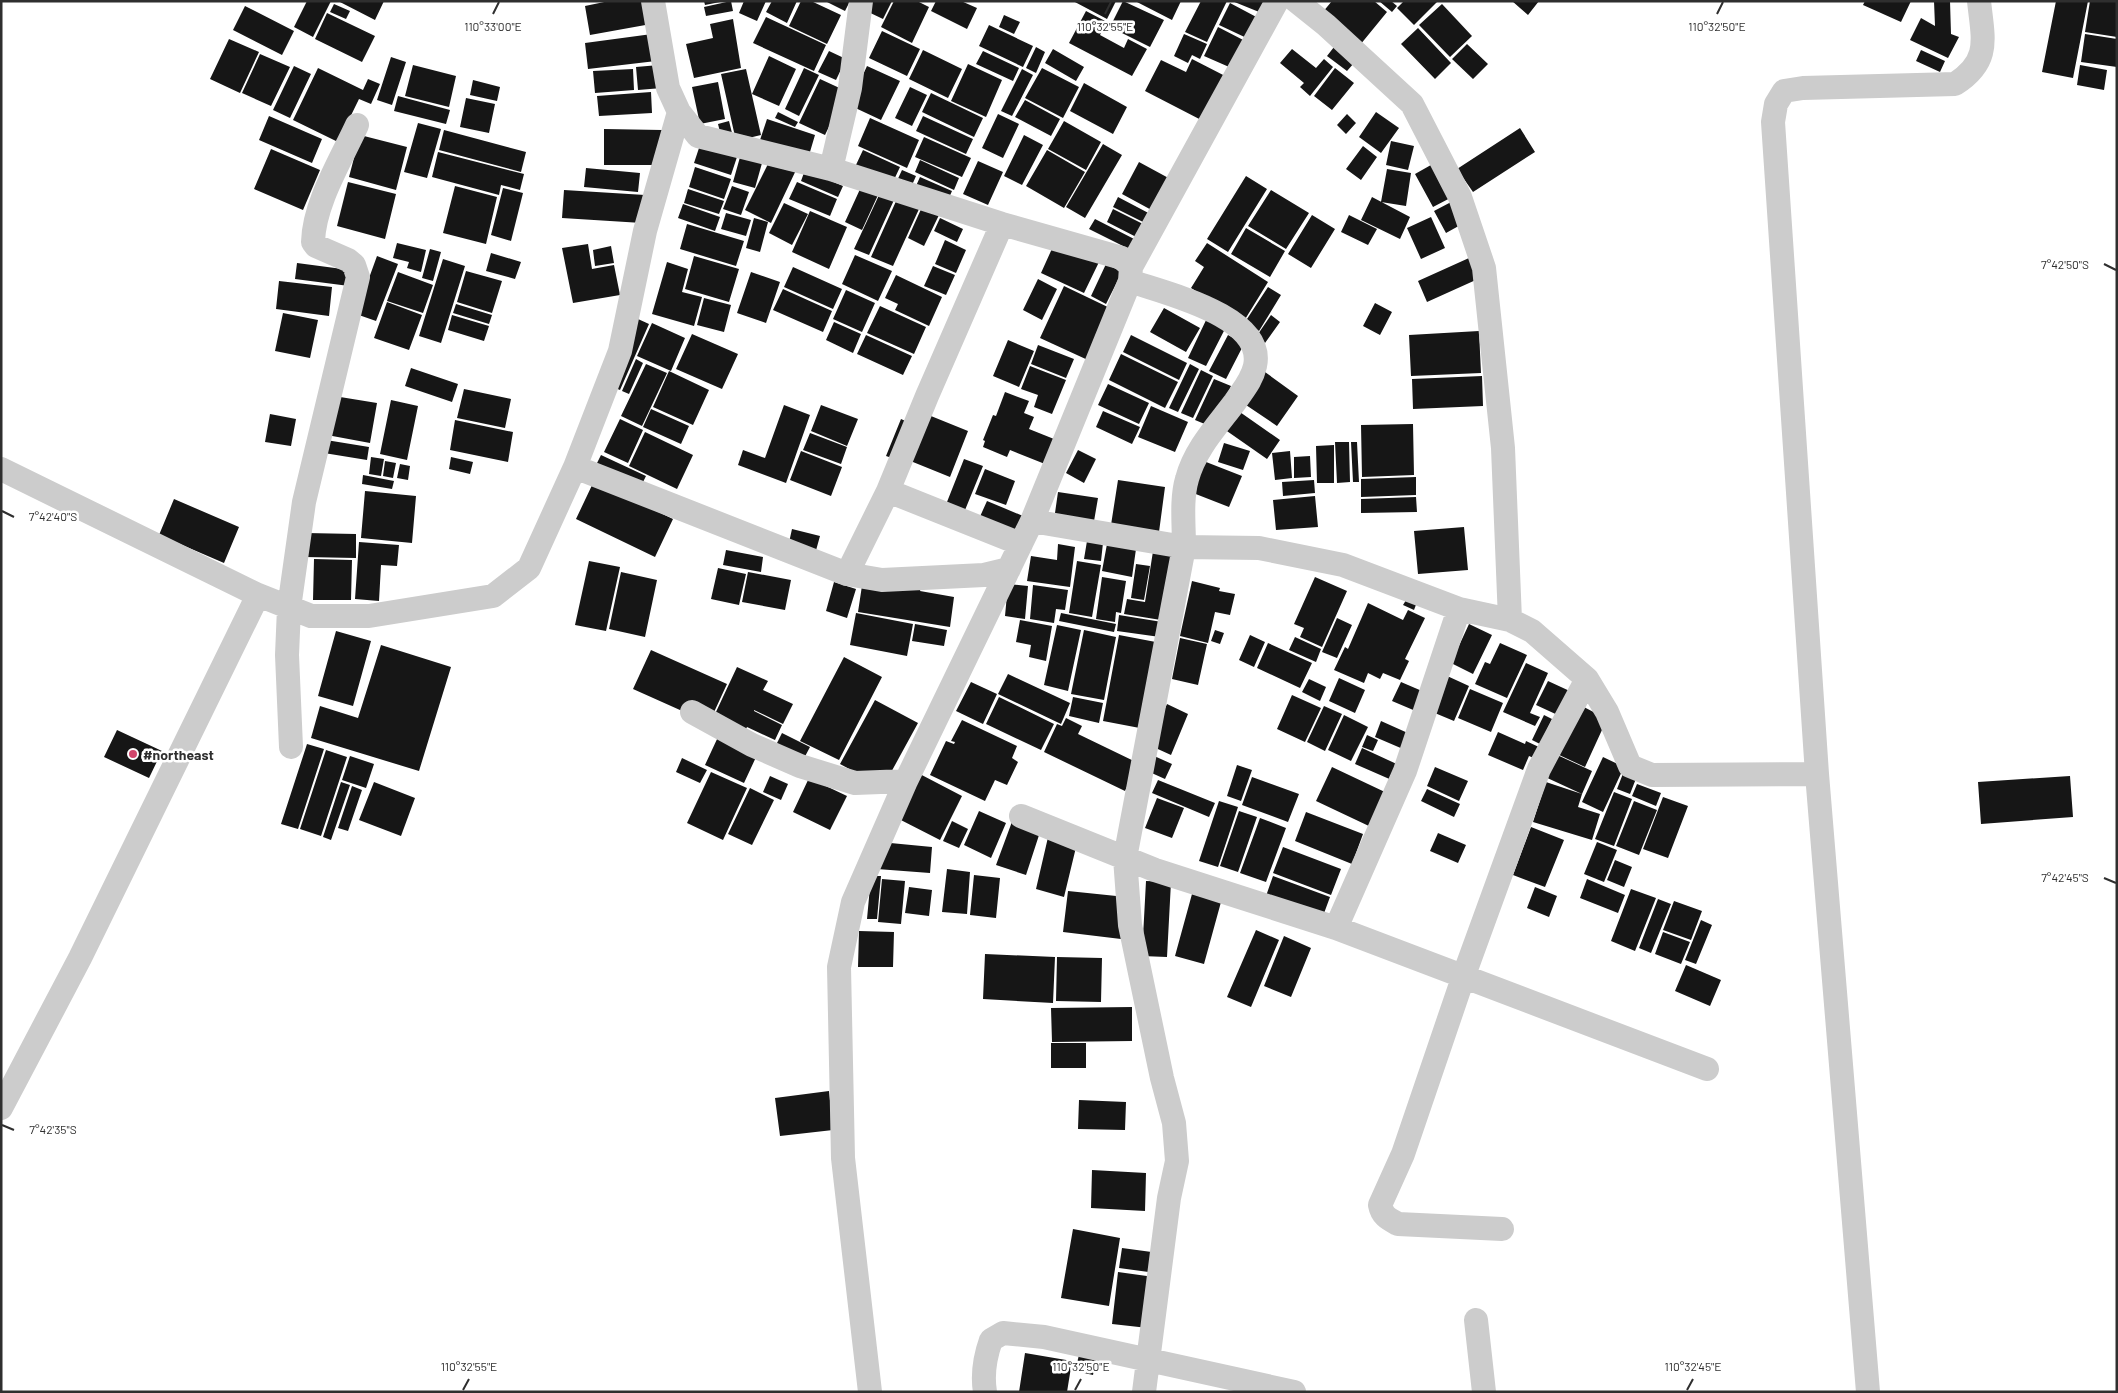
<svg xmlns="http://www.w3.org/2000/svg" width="2118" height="1393" font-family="Barlow,sans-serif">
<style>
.building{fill:#161616}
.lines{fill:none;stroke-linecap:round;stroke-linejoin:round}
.minor{stroke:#ccc;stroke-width:24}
.ticks{fill:none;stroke:#2f2f2f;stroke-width:2}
.poi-dot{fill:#d2456b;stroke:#fff;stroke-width:2}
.labels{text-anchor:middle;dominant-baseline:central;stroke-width:5;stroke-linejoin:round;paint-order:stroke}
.poi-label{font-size:14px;font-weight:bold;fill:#2f2f2f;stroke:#fff;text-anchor:start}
.ticks-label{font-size:12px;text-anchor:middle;fill:#2f2f2f;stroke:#fff;stroke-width:5;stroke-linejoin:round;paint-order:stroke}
</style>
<rect width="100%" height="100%" fill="#fff"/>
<path class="building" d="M307,1H331L313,37L294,27Z
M338,1H384L375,20Z
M609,1H647L651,24L590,35L585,6Z
M704,1H720V2L705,5Z
M731,1L733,11L706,16L704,7Z
M744,1H766L757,21L739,13Z
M772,1H797L787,23L766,12Z
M801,1H811L841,15L827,44L789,26Z
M825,1H850L845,11Z
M865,1H892L883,19L862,9Z
M894,1H917L929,7L912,43L881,27Z
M936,1H961L977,8L967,29L931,11Z
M1073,1H1116L1107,19Z
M1123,1L1164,20L1150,47L1110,27Z
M1135,1H1181L1172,20Z
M1201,1H1227L1207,42L1185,32Z
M1232,1H1271L1264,14Z
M1332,1H1374L1387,12L1360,45L1322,13Z
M1379,1H1391L1397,6L1392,12Z
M1404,1H1438L1414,25L1397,8Z
M1512,1H1539L1528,15Z
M1865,1H1911L1901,22L1863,5Z
M1934,1H1950L1951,34L1959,37L1948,58L1910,40L1921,18L1935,26Z
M2056,1H2088L2073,78L2042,72Z
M2090,1H2117V37L2085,32Z
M1230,3L1262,20L1253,41L1219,25Z
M334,4L350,11L346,19L330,12Z
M1442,4L1472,36L1450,57L1419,25Z
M245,6L294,31L282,55L233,30Z
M1086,11L1107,22L1100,35L1124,48L1128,39L1147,49L1132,76L1069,43Z
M327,13L375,36L362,62L315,39Z
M1004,15L1020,22L1014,34L999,27Z
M766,17L826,45L814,71L753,43Z
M733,19L741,68L694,78L686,44L713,38L710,24Z
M989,25L1033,46L1023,67L979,46Z
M1218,27L1249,43L1236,70L1204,56Z
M1418,28L1451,63L1435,79L1401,44Z
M882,31L920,49L907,76L869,58Z
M652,34L656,61L588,69L585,43Z
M1184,34L1207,44L1200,59L1192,55L1188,63L1174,56Z
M2085,34L2117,39V67L2081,62Z
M229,39L259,52L240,93L210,79Z
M1467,44L1488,64L1473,79L1452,59Z
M1036,47L1045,52L1036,73L1026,68Z
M1334,47L1354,63L1347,71L1327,56Z
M1053,49L1084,67L1076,81L1045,63Z
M1292,49L1316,68L1324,59L1333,67L1310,96L1300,87L1304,83L1280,63Z
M923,50L962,69L948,98L909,79Z
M1921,50L1945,61L1940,72L1916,61Z
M829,51L846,59L836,80L818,72Z
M983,51L1019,68L1013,81L976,64Z
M260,54L290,67L271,106L242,93Z
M769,56L796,69L779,106L752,94Z
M391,57L406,62L392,105L377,100Z
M1192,59L1229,78L1207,123L1145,91L1161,60L1186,72Z
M968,64L1002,80L986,117L951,101Z
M413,65L456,76L449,107L405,96Z
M659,65L662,88L638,90L636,67Z
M2080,65L2107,70L2104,90L2077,85Z
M294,66L311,74L290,118L273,110Z
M867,66L900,81L881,120L849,105Z
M318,68L363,90L368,79L380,84L371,104L359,99L338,142L293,120Z
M804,68L819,75L799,116L785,109Z
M1042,68L1079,87L1063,118L1025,98Z
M1335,68L1354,83L1332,110L1314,96Z
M633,69L634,90L595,93L593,71Z
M746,69L761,135L736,141L721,74Z
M1022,69L1033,75L1012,116L1001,111Z
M820,79L846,91L825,135L799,123Z
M473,80L500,87L497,101L470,95Z
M718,82L725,119L700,124L692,87Z
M1084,83L1127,107L1113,134L1070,111Z
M910,87L927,95L912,126L895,118Z
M651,92L652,113L599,116L597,96Z
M931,93L983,118L974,137L922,112Z
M398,96L450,110L446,124L394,111Z
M466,98L495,104L489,133L460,127Z
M1025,100L1060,119L1051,136L1015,117Z
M778,112L798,122L795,127L775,118Z
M1376,112L1399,128L1381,153L1359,137Z
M998,114L1019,124L1003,158L982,148Z
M1347,114L1356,123L1346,134L1337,125Z
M269,116L322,139L312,163L259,140Z
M923,116L973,139L966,154L916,131Z
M870,118L919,140L907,168L858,146Z
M767,119L815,135L807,162L758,146Z
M729,121L733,137L722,140L718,124Z
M1064,121L1101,142L1086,170L1048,149Z
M418,123L441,129L427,178L404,172Z
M1520,128L1535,152L1473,192L1457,169Z
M604,129L662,130V165H604Z
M444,130L526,152L521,172L439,150Z
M360,135L407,147L396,190L349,177Z
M1024,135L1043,145L1022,185L1004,176Z
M924,137L971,158L962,177L915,157Z
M1391,141L1414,146L1408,170L1386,165Z
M1103,144L1122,155L1085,218L1066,207Z
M700,145L737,157L731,175L694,163Z
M1363,146L1377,157L1361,180L1346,169Z
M271,149L320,170L303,210L254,189Z
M742,150L764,156L755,188L733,182Z
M863,150L900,167L892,184L855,167Z
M1047,150L1085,172L1064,208L1026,186Z
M438,152L524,174L520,190L501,185L499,195L432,177Z
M772,156L797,168L771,223L745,210Z
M920,160L959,178L954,190L915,172Z
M978,161L1003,172L988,205L963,194Z
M1438,161L1456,195L1433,207L1415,174Z
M1139,162L1174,181L1157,213L1122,194Z
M695,167L731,179L724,199L689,187Z
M586,168L640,173L638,192L584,187Z
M1387,169L1411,173L1406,206L1381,202Z
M805,170L843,186L838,197L801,181Z
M902,170L916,176L909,192L895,185Z
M1246,176L1267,189L1228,252L1207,239Z
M920,177L952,191L948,200L916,186Z
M348,182L396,194L385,239L337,226Z
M797,182L837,199L830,216L789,199Z
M455,186L497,197L486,244L443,233Z
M732,186L749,192L741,215L723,209Z
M861,187L878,195L862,230L845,222Z
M503,188L523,193L511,241L491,235Z
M688,189L724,201L719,214L684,203Z
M564,190L645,195L642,223L562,218Z
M1271,190L1309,213L1286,249L1248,226Z
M880,193L894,200L869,255L854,249Z
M1118,197L1156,217L1151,226L1113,207Z
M1372,197L1410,217L1400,239L1361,220Z
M897,199L919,209L893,266L871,257Z
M1453,201L1464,223L1446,233L1434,211Z
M784,203L808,214L792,245L769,233Z
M683,204L720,217L715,231L678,218Z
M922,207L939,215L924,246L908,238Z
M1113,209L1151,228L1144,241L1107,222Z
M810,211L847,227L829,269L792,252Z
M726,213L751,220L746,236L721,229Z
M1312,215L1335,229L1311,268L1288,254Z
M1349,215L1377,229L1368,245L1341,232Z
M1431,217L1445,248L1421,259L1407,228Z
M754,218L768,222L760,252L746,248Z
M940,218L963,229L957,242L934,231Z
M1095,219L1140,242L1135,252L1089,229Z
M687,224L744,241L736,266L680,249Z
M1246,228L1285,251L1270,277L1231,254Z
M945,240L966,250L956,273L935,264Z
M1055,242L1099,262L1084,293L1041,273Z
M397,243L426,250L421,272L407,268L409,262L393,258Z
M1207,243L1268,282L1244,321L1191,288L1204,267L1195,261Z
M588,244L592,269L614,265L620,295L573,303L562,248Z
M611,246L614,263L595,266L593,250Z
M430,249L441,252L433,281L422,278Z
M491,253L521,262L515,279L486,271Z
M855,255L892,271L878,301L842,284Z
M377,256L398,264L376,321L356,314Z
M694,256L739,269L729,302L685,289Z
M1469,258L1478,279L1427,302L1418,281Z
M443,259L465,266L441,343L419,336Z
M667,262L688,269L682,292L702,297L694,326L652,314Z
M297,263L350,270L349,286L295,279Z
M1106,264L1122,272L1106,304L1091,296Z
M933,266L955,275L946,295L924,286Z
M793,267L842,289L833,309L784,287Z
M466,271L502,281L492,313L457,302Z
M398,272L433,285L423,313L387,301Z
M751,272L780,282L766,323L737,313Z
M896,275L942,297L929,326L895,310L898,304L885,298Z
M1038,279L1057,289L1042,320L1023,310Z
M279,281L332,287L329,316L276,309Z
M1064,286L1114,310L1090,361L1040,338Z
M1268,287L1281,295L1259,331L1245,322Z
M783,289L832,311L823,332L773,310Z
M846,290L875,303L862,332L833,319Z
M704,298L731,305L724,332L697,325Z
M387,302L422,315L409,350L374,338Z
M1375,303L1392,312L1380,335L1363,326Z
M456,304L492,315L489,324L453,313Z
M880,306L926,327L914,354L867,333Z
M1164,308L1200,328L1186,352L1150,332Z
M283,313L318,320L310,358L275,351Z
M452,315L489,326L484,341L448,330Z
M1271,315L1280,322L1265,343L1256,337Z
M1208,316L1227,325L1206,366L1188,358Z
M638,319L649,324L620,390L608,385Z
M834,322L861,334L853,353L826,340Z
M652,323L685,338L671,371L637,356Z
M1479,331L1481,373L1411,376L1409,335Z
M692,334L738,354L722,389L676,369Z
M866,335L912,356L903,375L857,354Z
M1131,335L1187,363L1179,380L1123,352Z
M1228,335L1244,344L1226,379L1209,371Z
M1008,340L1034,351L1019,387L993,376Z
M1038,345L1074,359L1066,378L1031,364Z
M1121,354L1178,382L1165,408L1109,380Z
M636,359L643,363L629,394L622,391Z
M646,364L667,373L642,426L621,416Z
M1190,364L1199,369L1178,412L1169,408Z
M1030,366L1066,380L1052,414L1034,407L1038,395L1021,389Z
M411,368L458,384L452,402L405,386Z
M1201,370L1213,376L1193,418L1181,413Z
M669,371L709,390L693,425L653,407Z
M1265,372L1298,396L1277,426L1243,403Z
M1482,376L1483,406L1413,409L1412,379Z
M1214,379L1231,386L1212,427L1195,420Z
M1108,384L1149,403L1139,424L1098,405Z
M464,389L511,399L505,428L457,418Z
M1005,392L1029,401L1024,413L1034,417L1029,429L1059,441L1050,466L1010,450L1007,457L983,447L985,441L983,440L993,415L996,416Z
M334,396L377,403L370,443L327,435Z
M391,400L418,406L407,460L380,454Z
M784,405L810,415L786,483L738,465L743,450L765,458Z
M821,405L858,419L847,446L811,431Z
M1151,406L1188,422L1175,452L1138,437Z
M651,409L689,426L681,444L643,427Z
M1237,410L1280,440L1267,459L1224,429Z
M1103,411L1140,427L1132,444L1096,427Z
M270,414L296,419L291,446L265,442Z
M926,414L968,431L950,477L908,460Z
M620,419L643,430L628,463L604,452Z
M901,419L912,424L898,460L886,456Z
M455,420L513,432L508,462L450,450Z
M1413,424L1414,475L1362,477L1361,425Z
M645,432L693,455L677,489L629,466Z
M810,433L847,447L841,464L803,450Z
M326,440L369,447L367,460L324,453Z
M1335,442H1349L1350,482L1337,483Z
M1351,442H1357L1359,482H1353Z
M1224,443L1250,451L1243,470L1218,462Z
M1334,445V483H1317L1316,446Z
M1078,450L1096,459L1084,483L1066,473Z
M801,451L842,467L831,496L790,480Z
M1290,451L1292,478L1275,480L1272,453Z
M601,455L646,476L640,488L595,467Z
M1310,456L1311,477L1294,478V457Z
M371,457L384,459L381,476L369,474Z
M451,457L473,462L470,474L449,469Z
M964,459L983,466L963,515L945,507Z
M1201,460L1242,476L1229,507L1188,491Z
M385,461L396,463L393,478L383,476Z
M400,464L410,466L408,480L397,478Z
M985,469L1015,481L1006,505L975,494Z
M363,475L394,481L392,489L362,484Z
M1416,477V495L1361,497V479Z
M1118,480L1165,487L1159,532L1111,525Z
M1314,480L1315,493L1283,496L1282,482Z
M594,481L673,519L655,557L576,519Z
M365,491L416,496L412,543L361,538Z
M1058,492L1098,498L1093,527L1054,520Z
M1315,496L1318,527L1276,530L1273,500Z
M1416,497L1417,512L1361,513V499Z
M174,499L239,527L224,563L159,535Z
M987,501L1023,516L1015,536L978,521Z
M1464,527L1468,570L1418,574L1414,531Z
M792,529L820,536L815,554L788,547Z
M306,533L356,534V558L305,557Z
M1087,541L1103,543L1101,561L1084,559Z
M359,542L399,545L397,566L381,565L379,601L355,599Z
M1058,544L1075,547L1070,587L1027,581L1031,556L1057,560Z
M1107,544L1136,549L1132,577L1102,571Z
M1154,545L1179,549L1167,621L1124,614L1127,599L1145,602Z
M726,550L763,557L761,572L723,565Z
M314,559L352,560L351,600H313Z
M589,561L620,567L606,631L575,625Z
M1077,561L1101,565L1092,617L1069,613Z
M1136,564L1150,566L1144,600L1131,598Z
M718,568L746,574L739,605L711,599Z
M621,572L657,580L645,637L609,629Z
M748,572L791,580L785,610L742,602Z
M1102,577L1126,581L1121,613L1116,612L1115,622L1096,619Z
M1315,577L1347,591L1322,647L1300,637L1304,628L1294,624Z
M863,579L921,588L920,591L954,597L950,627L858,612Z
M1192,581L1220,588L1219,591L1235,594L1230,615L1215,612L1208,643L1180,636Z
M834,582L856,589L847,618L826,611Z
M1008,584L1028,586L1025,619L1005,616Z
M1033,585L1068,590L1065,610L1056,609L1054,623L1030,619Z
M1408,597L1417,602L1414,610L1403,605Z
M1368,603L1403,620L1408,610L1425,618L1405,659L1409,661L1400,680L1383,673L1380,679L1368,673L1364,683L1334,670L1345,647L1348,649Z
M856,613L913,624L907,656L850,645Z
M1061,613L1116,624L1114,632L1059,621Z
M1119,615L1162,622L1160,637L1117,631Z
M1337,618L1352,625L1337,658L1322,652Z
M1020,620L1052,626L1046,661L1029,657L1031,645L1016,642Z
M915,624L947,630L944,646L912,641Z
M1469,624L1492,635L1473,674L1451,663Z
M1057,625L1081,630L1068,691L1044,685Z
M1084,630L1116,637L1104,700L1071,694Z
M1215,630L1224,633L1220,644L1211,641Z
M336,631L371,641L353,706L318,696Z
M1119,635L1161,643L1145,729L1103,721Z
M1250,635L1265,642L1254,667L1239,660Z
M1295,637L1321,649L1316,662L1289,650Z
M1180,638L1207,644L1198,685L1172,679Z
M1268,643L1312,663L1300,688L1257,668Z
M1500,643L1527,655L1507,698L1475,684L1485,662L1490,664Z
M381,645L451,667L419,771L311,738L320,706L358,718Z
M651,650L727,684L709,723L633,689Z
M844,657L882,677L839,760L800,741Z
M1526,663L1548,673L1530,713L1540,717L1535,726L1503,712Z
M737,667L768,681L763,690L793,704L783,724L754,710V711L782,725L775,740L747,727L739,743L708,729Z
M1008,674L1070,703L1061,724L998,694Z
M1445,675L1469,686L1454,721L1430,711Z
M1339,678L1365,690L1355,713L1329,701Z
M1309,679L1326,687L1320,701L1302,692Z
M1548,681L1574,693L1562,717L1536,705Z
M971,682L997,694L983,724L956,711Z
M1401,682L1429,694L1418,712L1392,701Z
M1470,689L1503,703L1491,732L1458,718Z
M1292,695L1321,708L1305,742L1277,729Z
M999,697L1054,724L1041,750L986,724Z
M1073,697L1103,703L1099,723L1069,716Z
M875,700L918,723L883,787L840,764Z
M1167,704L1188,714L1171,755L1149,745Z
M1580,705L1607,719L1585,767L1557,754Z
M1324,706L1342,714L1325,751L1307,742Z
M1344,715L1368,727L1351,761L1328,750Z
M1544,715L1552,719L1540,744L1532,740Z
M1066,718L1082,726L1078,734L1138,763L1125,791L1044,752L1057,724L1062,726Z
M962,720L1017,746L1012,758L1018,762L1007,785L995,780L985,801L930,775L946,741L954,744L955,742L951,741Z
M1381,721L1410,734L1403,749L1375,737Z
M117,730L162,751L149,778L104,757Z
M1498,732L1525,744L1526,741L1541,748L1536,759L1529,756L1523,770L1488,755Z
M782,733L810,747L801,764L773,751Z
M1367,735L1378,740L1373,751L1362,747Z
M718,737L757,755L744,783L705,765Z
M307,744L324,749L298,829L281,824Z
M1362,748L1401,766L1394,781L1355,764Z
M326,750L347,757L321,836L300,829Z
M1555,754L1592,771L1582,794L1543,776Z
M1152,755L1172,764L1165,779L1145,770Z
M350,756L374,764L366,788L342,780Z
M1603,757L1624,767L1603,812L1582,802Z
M682,758L707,770L700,783L676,772Z
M1237,765L1252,770L1241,801L1227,796Z
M1332,767L1387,793L1371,827L1316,801Z
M1435,767L1468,781L1459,801L1427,786Z
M1624,771L1637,776L1630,794L1617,789Z
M711,772L747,788L723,840L687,823Z
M916,772L962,796L940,840L893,816Z
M770,776L788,784L781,800L763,792Z
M2070,776L2073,817L1981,824L1978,782Z
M1252,777L1299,794L1288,822L1242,805Z
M809,778L847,796L830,830L793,812Z
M1158,780L1215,803L1209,817L1152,793Z
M341,782L350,785L331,840L323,837Z
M374,782L415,798L401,836L359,820Z
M1546,782L1582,794L1578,807L1600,814L1592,840L1533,822Z
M1637,784L1661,793L1656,806L1632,796Z
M352,786L362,790L348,831L338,828Z
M750,788L774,800L752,845L728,834Z
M1427,789L1460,804L1454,817L1421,801Z
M1614,792L1632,799L1614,846L1595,839Z
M1663,797L1688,806L1668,858L1643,849Z
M1157,798L1184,808L1172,838L1145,828Z
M1219,801L1238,807L1218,867L1199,861Z
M1634,801L1657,810L1639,855L1616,846Z
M979,811L1006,823L991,858L964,845Z
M1239,811L1257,817L1238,872L1220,866Z
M1306,812L1363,834L1352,864L1295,841Z
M1260,818L1286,828L1266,882L1240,873Z
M1013,819L1041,829L1026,875L996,865Z
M952,821L968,829L959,848L943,841Z
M1531,827L1564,840L1545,887L1513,875Z
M1049,833L1078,839L1064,897L1036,889Z
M1438,833L1466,845L1458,863L1430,851Z
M880,842L932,847L930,873L877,869Z
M1597,842L1617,850L1604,882L1584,874Z
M1283,847L1341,869L1331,895L1273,873Z
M1615,860L1632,867L1624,887L1607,880Z
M947,869L970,872L967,914L942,912Z
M974,875L1000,878L996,918L970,915Z
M871,876H881L877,919H867Z
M1273,876L1330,897L1323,916L1266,896Z
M882,879L905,881L901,924L878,922Z
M1587,879L1625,895L1618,913L1580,898Z
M1146,881L1171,882L1167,957L1142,956Z
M909,887L932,890L929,916L905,913Z
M1535,887L1557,896L1549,917L1527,908Z
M1631,889L1656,898L1635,951L1611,941Z
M1068,891L1126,897L1121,939L1063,932Z
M1192,894L1221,902L1204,964L1175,956Z
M1658,899L1671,904L1651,953L1639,948Z
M1674,901L1702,911L1691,940L1663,930Z
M1701,920L1712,925L1696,964L1685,960Z
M1256,930L1279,940L1251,1007L1227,997Z
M859,931L894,932L893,967H858Z
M1663,932L1690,942L1681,964L1655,954Z
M1284,936L1311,948L1291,997L1264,986Z
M985,954L1055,957L1053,1003L983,999Z
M1057,957L1102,958L1101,1002L1056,1001Z
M1686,965L1721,980L1710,1006L1675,991Z
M1132,1007V1041L1052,1042L1051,1008Z
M1051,1043H1086V1068H1051Z
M829,1091L833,1130L780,1136L775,1098Z
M1079,1100L1126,1102L1125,1130L1078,1129Z
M1092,1170L1146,1173L1145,1211L1091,1208Z
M1073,1229L1120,1238L1109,1306L1061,1298Z
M1122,1248L1159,1253L1156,1273L1119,1268Z
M1118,1272L1154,1277L1148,1328L1112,1324Z
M1080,1351L1097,1355L1093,1375L1075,1371Z
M1025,1353L1072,1361L1067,1392H1019Z"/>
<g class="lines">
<path class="minor" d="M653,1L668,88L679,112L698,136L831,169L1002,224L1122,258L1131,267L1130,281L1032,521L906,781L853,902L839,967L843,1158L870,1392
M1296,1L1326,25L1412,104L1460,197L1484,268L1503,448L1510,620
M831,169L850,88L861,1
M1131,267L1277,1
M1130,281C1164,293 1266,316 1255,366C1252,380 1243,390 1235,402C1217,426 1195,449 1187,479C1181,499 1184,525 1184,547L1125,858L1130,925L1162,1078L1174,1123L1177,1161L1169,1198L1144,1392
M575,467L847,574L882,580L984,575L1009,569
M1,469L258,595L311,616H369L493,596L529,568L575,467L620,351L645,231L679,112
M888,491L1021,544
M1032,521L1184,547L1259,548L1343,565L1459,609L1510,620L1532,631L1587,679L1607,712L1630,766L1652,775L1817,774
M847,574L888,491L927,396L1002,224
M692,712L752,745L800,766L855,783L906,781
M291,747L287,655L289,608L304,502L358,277L354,265L348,260L316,246L313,242C314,203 341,160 357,125
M1021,816L1155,870L1336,928L1707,1069
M1336,928L1405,771L1459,609
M1,1108L80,958L258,595
M1502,1229L1398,1224C1389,1219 1382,1216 1380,1205L1403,1154L1464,975L1539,769L1587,679
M1476,1320L1484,1392
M985,1392C982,1374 985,1357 991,1340L1003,1333L1044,1337L1294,1392
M1868,1392L1817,774L1773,122L1776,104L1784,91L1803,88L1955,84C1991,61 1983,39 1979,1"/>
</g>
<path class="ticks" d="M493,14L499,2M1105,14L1111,2M1717,14L1723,2M2104,264L2116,270M2,511L14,517M2104,878L2116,883M2,1125L14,1130M463,1390L469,1379M1075,1390L1081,1379M1687,1390L1693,1379"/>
<circle class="poi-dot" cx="133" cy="754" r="5"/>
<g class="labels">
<g class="poi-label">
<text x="143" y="754">#northeast</text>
</g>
</g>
<g class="ticks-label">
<text x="493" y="31">110°33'00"E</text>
<text x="1105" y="31">110°32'55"E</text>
<text x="1717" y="31">110°32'50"E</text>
<text x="2065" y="269">7°42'50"S</text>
<text x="53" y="521">7°42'40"S</text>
<text x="2065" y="882">7°42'45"S</text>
<text x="53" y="1134">7°42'35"S</text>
<text x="469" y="1371">110°32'55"E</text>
<text x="1081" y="1371">110°32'50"E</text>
<text x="1693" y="1371">110°32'45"E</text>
</g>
<rect width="2118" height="1393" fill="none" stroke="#2f2f2f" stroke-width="5"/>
</svg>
